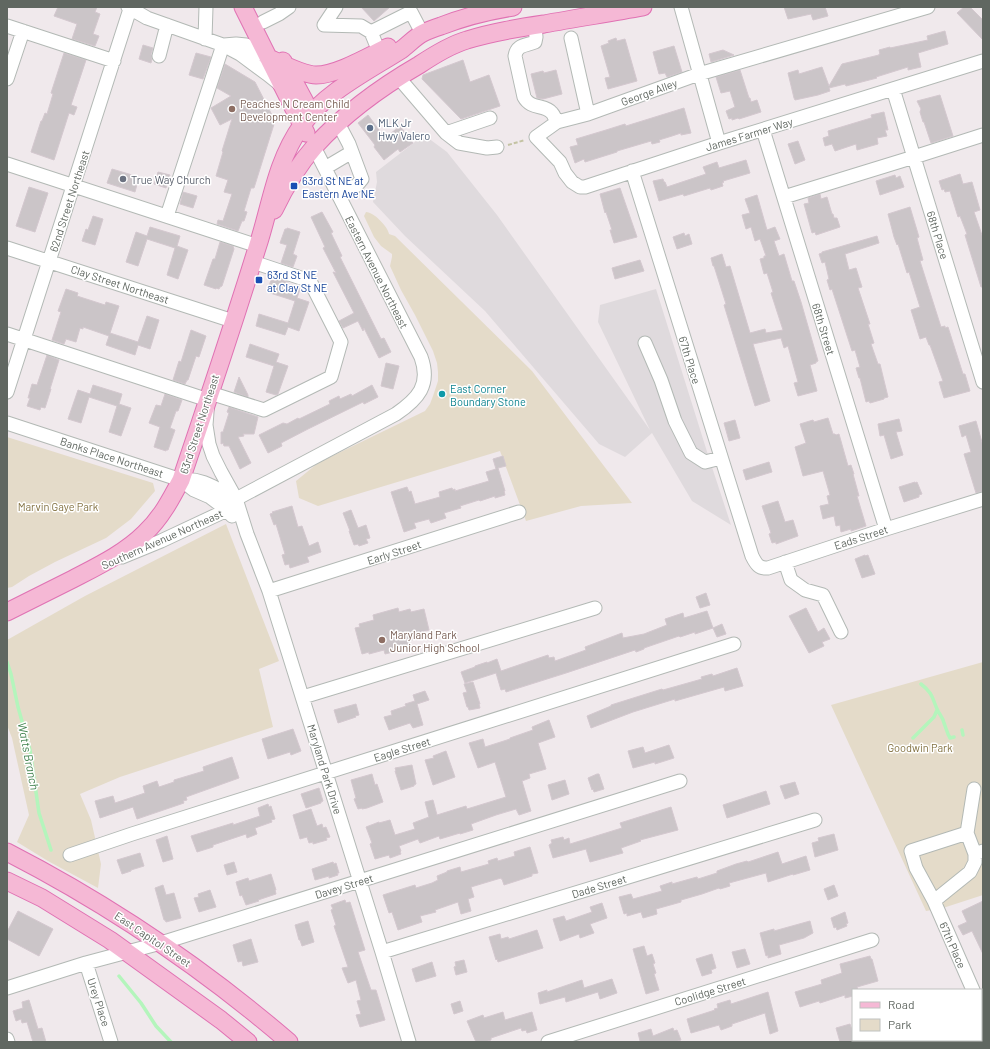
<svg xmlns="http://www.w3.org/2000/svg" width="990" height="1049" font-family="Barlow,sans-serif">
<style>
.industrial{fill:#dfdadd}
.green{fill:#e4dbc9}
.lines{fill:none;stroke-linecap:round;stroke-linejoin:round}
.stream{stroke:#b4f5bc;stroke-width:3.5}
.building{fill:#cbc5c8;stroke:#d4c8cf}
.minor-casing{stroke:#b3b9b5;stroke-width:15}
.major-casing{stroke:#e071b3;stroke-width:19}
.path{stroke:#c4c3a3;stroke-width:2;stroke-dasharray:4 2;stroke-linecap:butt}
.minor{stroke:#fff;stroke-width:13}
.major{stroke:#f5b8d5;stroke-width:17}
.education-dot{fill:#8d6e63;stroke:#fff;stroke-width:1.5}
.service-dot{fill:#5c6f8a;stroke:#fff;stroke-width:1.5}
.worship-dot{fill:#6b7280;stroke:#fff;stroke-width:1.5}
.transit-dot{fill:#1a4fb4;stroke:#fff;stroke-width:1.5}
.culture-dot{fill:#0f9aa8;stroke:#fff;stroke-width:1.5}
.labels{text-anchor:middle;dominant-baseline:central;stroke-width:3;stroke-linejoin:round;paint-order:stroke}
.street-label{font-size:11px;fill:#606761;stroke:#fff}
.education-label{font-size:11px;fill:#785e54;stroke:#fff;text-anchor:start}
.service-label{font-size:11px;fill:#4e5e75;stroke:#fff;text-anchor:start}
.worship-label{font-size:11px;fill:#5b616d;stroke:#fff;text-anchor:start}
.transit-label{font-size:11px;fill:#164399;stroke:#fff;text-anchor:start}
.culture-label{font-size:11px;fill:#0d838f;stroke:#fff;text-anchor:start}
.park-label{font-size:11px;fill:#837242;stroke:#fff}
.water-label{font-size:12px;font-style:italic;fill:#438450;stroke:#fff}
</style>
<rect width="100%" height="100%" fill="#f0e9ec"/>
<path class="industrial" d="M424,135L447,152L497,215L650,430L598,322L600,305L656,289L709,458L731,525L692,501L652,433L625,457L599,444L485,311L405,236L373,202L377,182L376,172Z"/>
<path class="green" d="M366,212C374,212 388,227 389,234L395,236L532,371L632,503L581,506L526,521L500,451L318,506L299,498L296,481L318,463L425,411L430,404L433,396L438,381V372L437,363L433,351L415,315L401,290L390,266L392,257V254L381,246L374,237L364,216Z
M7,437L153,483L155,491L131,519L106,538L55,562L29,576L12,587L7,588Z
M226,524L279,661L259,669L273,727L120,777L80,794L91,820L101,864L98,888L48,861L17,842L29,815L12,738L7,725V640L85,596Z
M983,662V895L943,908L926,911L831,705Z"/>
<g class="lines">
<path class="stream" d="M7,662L11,674L18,707L30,750L39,813L51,850
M921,684C934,694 932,699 938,711C940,715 943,718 944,723C946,728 947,733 950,738L954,737
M962,730L963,735
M913,738L934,717L937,710
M119,976L141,1003L156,1026L171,1042"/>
</g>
<path class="building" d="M58,7H97L95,12L100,14L93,34L99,36L95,46L72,39L77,24L54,16Z
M361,7H390L374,21Z
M784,7H825L828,16L813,20L811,14L788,19Z
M964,7H970L983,20V40L957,13Z
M945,31L948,44L918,53L921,67L908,70V67L876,77L877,78L846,86L845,84L829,88L830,91L818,95L795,100L794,98L788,73L798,70L799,74L822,67L829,86L842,64L879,55V54H880L879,50L890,47V48L928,40L927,36Z
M616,38L617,41L625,39L637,81L608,89L605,78L610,77L601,46L609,43L608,41Z
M143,45L153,48L151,54L152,59L151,63L139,59Z
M674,46L682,72L667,77L665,73L659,74L653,52Z
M723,50L734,55L711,62L709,54Z
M64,53L86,60L71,105L77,107L74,115L69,113L54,160L31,152L41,121H42L45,113L47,114L53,94L51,93Z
M196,53L211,57L203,79L189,75Z
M463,60L470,82L489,75L500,106L461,119L422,79L423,75Z
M225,64L255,82L275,121L254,188H251L244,211L247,212L244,221H242L238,231L217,224L218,220L223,221L232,194L224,192L228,180L216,176L223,152L222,151L232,119L220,125L211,108L231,96L217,88Z
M556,70L562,94L543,99L537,98L531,74L543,71L544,73Z
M740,70L749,98H750L751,102L757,100L761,112L739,119L738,118L732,120V118L729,119L726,111L735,107L730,91L721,93L716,77Z
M940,95L953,136L931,143L924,122H923L920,112L921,109L917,101Z
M684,108L691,133L681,135V133L672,136L659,140L660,142L652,144L651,141L617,151V152L585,162L584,159L575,163L570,147L578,145L576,139L606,130L625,124L626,126Z
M884,112L888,130H885L887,136L877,138L878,144L857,150L856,144L835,151L832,144L825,146L823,138L829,136L828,131L871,118H872L871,115Z
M368,115L385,138L400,126L413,143L400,152L398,149L384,160L374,147L375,145L358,123Z
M798,141L805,160L795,164L788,144Z
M746,160L750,173L723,181L724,182L722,183L723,186L711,190L710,188L684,196L683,194L659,201L653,181L663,179L664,182H665L667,187L706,174L703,167L717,162L719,168Z
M112,169L139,177L135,192L107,183Z
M158,172L170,175L166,188L154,184Z
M960,174L963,184L972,182L980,210L974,212L983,238V287H981L965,235L967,234L960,216L958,217L950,191L945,192L944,189L942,190L939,181Z
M895,175L896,178L900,176L904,187L880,195L876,181Z
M29,187L48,193L35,232L16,226Z
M620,188L637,237L614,243L610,230H612L606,212L605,213L600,194Z
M183,192L197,196L193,208L180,204Z
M820,194L821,199L827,197L832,214H833L834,218H837L840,227L816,235L815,232L812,233L804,204L809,203L808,198Z
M757,195L767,230L775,227L780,239L774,241L779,256L784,254L792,281H794L801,302L818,361L816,362V363L810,365L817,391L798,396L794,383L798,382L788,346L784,348L781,338L753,344L770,401L755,406L724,305L726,304L714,266H713L711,258L722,254L726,267L730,266L750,333L765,329L766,333L783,330L771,293L773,292L767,273L764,274L760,259L764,258V256H766L760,239L755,241L751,227L746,229L742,215L750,213L745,199Z
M910,207L919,237L917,238L923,260L920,261L941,327L945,326V328L948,327L963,374H965L970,391L944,398L939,382L943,381L930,345H929L926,337L920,339L911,310L920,307L909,272L907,273L898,244L897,245L894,237L888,214Z
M322,212L333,232L331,233L342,256L340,257L381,339L384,338L391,352L379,358L364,328L363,331L358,321L343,328L339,321L354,313L333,272L336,273L323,248L325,247L311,217Z
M93,216L103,219L95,245L82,241L86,229L88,230Z
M150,227L180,236L177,246L188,250L178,279L167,275L175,248L147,239L138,266L126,262L136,232L147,236Z
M287,228L300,232L293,254L297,256L293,267L281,263L287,245L280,243L285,229H287Z
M684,233L685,236L689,234L692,244L677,249L673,237Z
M877,236L879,243L845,254L849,270L856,268L862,287L858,288L870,324H868L874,343L871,344L878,364H880L888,397L884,398V399L870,403L869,401L866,402L860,378H859L856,368L860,367L855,350L852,351L832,289L830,290L827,280L829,279L825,262L822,263L819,254L822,253V252Z
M220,242L233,246L234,249L222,286L220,287L219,289L216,288V289L204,285L213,259H215Z
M640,260L644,271L615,279L612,268Z
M276,278L288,282L287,285L300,289L297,298L309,302L299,331L288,327L285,335L256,326L259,314L288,323L295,301L267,292L271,280L275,281Z
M66,289L78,293L77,296L105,305L106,302L119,306L110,333L138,342L147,316L159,320L150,349L138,345L135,355L106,345L109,336L83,327V329L80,328L76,342L66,339L64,344L52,340L61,312L58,311Z
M191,330L206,336L199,357L196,356L188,380H187L185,384L173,380L179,361L181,362Z
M250,344L279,354L276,362L288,366L278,394L276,395L266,392L274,366L246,357Z
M47,355L59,360L50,389H51L45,408L41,407L40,410L27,406L30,398H28L32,384L37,385Z
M386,363L399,366L393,389L381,386Z
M239,377L248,395V397L234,392Z
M93,385L122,394L119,404L131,408L121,436L109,432L117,406L89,397L81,423L68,419L78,390L90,394Z
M372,385L378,397L364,404L363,402L308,429L281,443L282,446L268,453L259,435L283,423L287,424L298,418L299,419L330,404L329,401L339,396L340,399L351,394L352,396Z
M165,394L182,400L178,411H176L170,428L175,430L168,450H166V451L154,447L160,427L149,423L156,405L161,406Z
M229,407L258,417L254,434H243L244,436L238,437L251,463L240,469L229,446H224L223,443L221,444V432H223L229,413L227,412Z
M828,418L833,434H835L836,435L839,434L848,466L851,465L854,474H853L859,496H857L866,526L851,531V529L841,532L840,525L836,526L834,516L823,519L820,506L829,504L827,496L830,495L823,471L803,476L795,447L806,443L800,424L813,420L814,422Z
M899,419L902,431L896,432L903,455L891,459L884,435L880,436L878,424Z
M735,420L740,438L729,441L724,423Z
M976,421L983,446V491L976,493L964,454L971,452L966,435L962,437L959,426Z
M503,456L506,466L498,468L505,491H504L505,495L495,498V496L480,501L479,500L460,506L461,508L444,513L446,518L431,523L429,519L414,523L416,528L404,532L391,492L407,487L409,492L411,491L415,504L440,497L439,492L452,488L453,490L455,489V491L489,481L486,472L496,469L493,459Z
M769,462L772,472L746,480L743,470Z
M915,482V483L917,482L922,494L919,495V497L904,502L899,487Z
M778,501L785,522L793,520L798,536L776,544V542L772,543L769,534L771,533L762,506Z
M292,506L298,527L302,526L309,546L318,542L321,552L307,557L309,562L290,568L289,564L285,565L282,555L285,554L276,524L274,525L270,514L273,513L272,512Z
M351,510L358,528L366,525L370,538L366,539L368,543L359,546L358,544L354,545L349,531H350L343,513Z
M865,555V556L868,555L875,574L862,578L855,559Z
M706,593L710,605L700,608L696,597Z
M398,608L399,612L410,609L411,612L424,609L429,630L418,633L419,638L408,641L409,648L385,654L384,650L369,654V652L362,654L355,628L360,627L359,624L374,620L373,615Z
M806,608L818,632L824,628L830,639L822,642L824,646L809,653L789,616Z
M707,611L713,628L695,634V632L680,637L679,636L644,648V649L636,652L635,650L566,673L506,692L505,689L501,690L496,673L465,683L461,672L475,667V666L487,662V663L497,659L501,671L548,655L549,658L554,657L555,661L586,650L585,647L622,633L623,638L644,634L667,625L665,619L683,613L684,618Z
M722,624L726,634L717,637L713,628Z
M737,668L743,686L725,691L724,687L675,701V699L633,712L591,728L587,716L611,706V705L662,689L663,690L702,679L701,677L712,674L713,676Z
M473,682L480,704H479L480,708L469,710L468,707H467L463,693L467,692L464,684Z
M425,691L429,700L417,704L423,725L413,728L410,723L389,730L384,717L392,715L391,711L406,706L405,704L415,701L413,695Z
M356,704L359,715L355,716L356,717L338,723L334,710Z
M549,720L555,737L538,743L546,769L529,774L530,778L522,781L530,808L531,811L519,815L516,809L496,815L471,824L473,830L460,834V833L440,839L439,836L420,843L418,839L399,846L401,851L400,852L401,854L390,858L389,855L375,859L370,844L372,843L366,827L379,822V823L390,820L395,835L415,829L413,823L429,817L425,802L433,800L437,815L466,806L467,809L506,797L495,762L478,768L469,743L483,739L485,747L510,739V738L533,730L532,727Z
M293,729L301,751L291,755L290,752L268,759L262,739Z
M669,745L674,758L655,764V762L633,768L628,751L643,747L645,753Z
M446,751L455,777L433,785L425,760L434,758L433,756Z
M232,757L239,778L186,797L187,800L183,801L184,803L137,819L133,807L100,818L95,801L113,796L115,803L145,793L143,786L157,781L159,787L174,782V780L204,771L203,767Z
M412,765L416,784L414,785V786L401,790L395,771H396L395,768Z
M372,774L375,785L377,784L383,802L367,808L362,809V808L358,809L354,799L356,798L351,780Z
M597,774H599L604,789L594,792L593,789L592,790L588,778Z
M565,780L569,794L552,800L548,785Z
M795,782L799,794L785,799L780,786Z
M319,788L323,801L321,802V803L306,808L301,794Z
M766,791L770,804L727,818L723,805Z
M268,804L269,807L271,806L275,819L271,820L272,822L255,828L257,834L247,838L246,834L213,845V847L197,852L191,836L233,823V825L260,816L258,808Z
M671,807L678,830L640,840L641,841L621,848L623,853L590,862L586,849L553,858L549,845L552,843L551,840L563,837L564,840L569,838L570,844L622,828L620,823Z
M311,809L317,826L322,824L323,828L326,827L330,837L326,838L327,840L313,844V842L309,843L307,837L300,839L293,815Z
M834,834L838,850L815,857L812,843L819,841L818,838Z
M167,836L173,859L163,862L156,840Z
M530,847L538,873L532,874V876L504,885L502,879H501V878L471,887L474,897L468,899L471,911L461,914L458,902L435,910L436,912L420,916L422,922L398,930L392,912L389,913L383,895L415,885L416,888L432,883L438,880L437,876L447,872V871L460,867L461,872L489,864L488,861L497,858L498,861L515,856L514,852Z
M778,852L782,864L806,856L810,870L793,875V874L768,882L766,873L729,883L730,886L720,889L719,888L702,894L681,900V902L656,909L657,914L643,918L641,912L627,916V913L624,914L619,897L631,894L633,899L662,891L660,886L672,882V884L697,877L698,879L717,873V871L736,864L747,861L748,862Z
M140,853L144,866L131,870V871L122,874L117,860Z
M234,862L237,872L227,875L224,865Z
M333,862L334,864L336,863L339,873H337L338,875L329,878V876L315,880L312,869Z
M271,874L276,890H275L276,894L258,900L259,901L246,905L242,895L240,896L236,882L248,878L249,881Z
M163,885L166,895L174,893L181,918L166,922L165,920H164L155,888Z
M834,885L838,896L828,900L824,889Z
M210,890L216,907L199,912L194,898L199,897L198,894Z
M345,900L346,903L350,902L365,950L358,952L371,990H376L385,1020L360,1027L356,1015L361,1014L357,1001L361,1000L356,980L348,983L342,968L348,967L334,926L336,925L331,910L333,909L331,905Z
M983,901V954L972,931L963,935L958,926L967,922L962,911Z
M602,903L607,918L590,924L594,933L580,938L579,934L560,941L553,919L564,916L566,921L592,912L590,907Z
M18,911L53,929L39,956L7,939V932Z
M845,912L848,923L846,924L847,926L837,930L836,927L834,928L831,918Z
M308,921L314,942L302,946L300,940H299L295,925Z
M810,921L813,933L804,938L779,945L781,954L768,958V955L766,956L760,933L774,929V931Z
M537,930L543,948L498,962L497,959L496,960L489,937L500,934L501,939L508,937L509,939Z
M251,939L258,962L243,966L242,961L238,962L233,945Z
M644,946L647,956L652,954L655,963L653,964L656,973L654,974L659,990L646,994L633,949Z
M745,949L750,964L737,968L732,952Z
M712,954L716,968L711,970L712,973L702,976L696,959Z
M870,956L871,959H872L878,981L857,987L858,990H853V996L845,998V995L820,1003L819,1001L800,1007L795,992L822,984L821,980L842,973L840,964Z
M464,960L467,972L456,975L454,967L456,966L455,962Z
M432,962L436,976L416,982L412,969Z
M612,979L617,993L600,999L598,992L566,1002L565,997L540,1004L538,993L547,990V992L582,980L584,988Z
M768,992L778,1031L770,1034L765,1013L732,1024V1026L721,1030L719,1025L691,1033L687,1019L715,1010L714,1009L718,1008L717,1004L730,1000L731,1004Z
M29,1000L38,1029L42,1028L46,1042H33L27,1022L22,1023L21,1019L16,1021L13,1011L23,1008L22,1002Z
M460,1001L463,1011L454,1014L451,1004Z
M503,1012L505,1020L532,1012L537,1030L527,1033L526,1030L522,1031L521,1028L491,1038V1040L485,1042H476L467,1021L483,1015L484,1018Z
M850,1024L853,1033V1042H840L836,1028Z
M673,1028L674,1031L677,1030L681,1040L675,1042H639L640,1041L638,1033L651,1029L653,1036Z"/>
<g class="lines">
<g class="minor-casing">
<path id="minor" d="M128,7L147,18L223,45L240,54L267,74L277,82L280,85
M336,7L324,25L361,26L371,32
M681,7L719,143
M928,7L699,74L588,114L557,122L536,137L560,162L565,173L572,182L580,187H585L719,143L983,61
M263,22L279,14L289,7
M535,25L536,37L535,42C526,46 517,44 515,56L524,97C531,110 545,104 552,113C554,115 555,119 557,122
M7,26L114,61
M571,38L588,114
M205,39L206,7
M224,45L236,44L246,45L269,58
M159,56L167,25
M382,59L371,32L411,12L422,33
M398,77L446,133L459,143L487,148L497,147
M7,79L23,31
M893,89L983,382
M763,130L886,529
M446,133L490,118
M7,164L258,246
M325,168L352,152
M632,171L752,556C756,564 759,569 768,568L886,529L983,499
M337,193L356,186L362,179L349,144L338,123
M784,197L914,157L983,135
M167,216L223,45
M7,248L233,321
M7,334L208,400L206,425L209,444L213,456L221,472L236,499L247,534L269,591L382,952L409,1042
M645,343L661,380L675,421L691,453L705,462L721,458
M7,392L130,9
M210,393L264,410L331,377L341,342L310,281L253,262
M7,423L181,480L194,490L210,497L227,510L232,516
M181,480C202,477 218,490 236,499
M122,557L161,541L227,510L236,499L396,414C418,399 431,385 421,357L314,147
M785,562L791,580L805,590L823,595L841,632
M269,591L519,512
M303,697L595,608
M967,833L974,789
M70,855L132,834L734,644
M934,901L970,872L975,862V854L983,851
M382,952L815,820
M86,963L111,1042
M7,988L86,963L161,943L680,781
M973,990L934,901L916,868L911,851L967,833L975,854
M981,1007L983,1012
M981,1032L983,1031
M7,1039L8,1042
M548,1042L872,940
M944,1042L952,1040"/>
</g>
<g class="major-casing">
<path id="major" d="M243,7L306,133
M269,58C280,63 304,75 316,75C337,75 369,56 388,47
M283,61L305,102L302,125
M274,210C284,189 299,164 315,146C344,114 381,87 419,65C434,55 450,45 467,40C492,32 518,28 544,24C577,18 610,13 643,7
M7,612C29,601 51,590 73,579C98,566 125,553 145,533C161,518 171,499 181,480C207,403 233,326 257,248C271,206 275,163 302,125C324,93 368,71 401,50C408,45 415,37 423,33C429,30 435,28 441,26C464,17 488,11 513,7
M7,852C108,904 203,968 289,1042
M7,881L42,898L110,940L221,1020L248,1042"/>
</g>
<path class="path" d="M508,145L525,140"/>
<use href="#minor" class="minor"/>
<use href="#major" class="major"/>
</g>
<g class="education-dot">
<circle cx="232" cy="109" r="4"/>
<circle cx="382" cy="640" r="4"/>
</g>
<circle class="service-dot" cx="370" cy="128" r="4"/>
<circle class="worship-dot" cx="123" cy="179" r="4"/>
<g class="transit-dot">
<rect x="290" y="182" width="8" height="8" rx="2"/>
<rect x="255" y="276" width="8" height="8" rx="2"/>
</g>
<circle class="culture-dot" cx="442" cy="394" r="4"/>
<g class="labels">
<g class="street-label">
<text transform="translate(649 92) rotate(-20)">George Alley</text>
<text transform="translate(749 134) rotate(-17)">James Farmer Way</text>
<text transform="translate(69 201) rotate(-72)">62nd Street Northeast</text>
<text transform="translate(938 235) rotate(73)">68th Place</text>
<text transform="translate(377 272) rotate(63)">Eastern Avenue Northeast</text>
<text transform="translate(120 284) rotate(18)">Clay Street Northeast</text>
<text transform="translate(824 329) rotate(73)">68th Street</text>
<text transform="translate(690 360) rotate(73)">67th Place</text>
<text transform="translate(199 424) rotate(-72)">63rd Street Northeast</text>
<text transform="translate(112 457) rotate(18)">Banks Place Northeast</text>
<text transform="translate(861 537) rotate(-18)">Eads Street</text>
<text transform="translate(162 539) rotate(-24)">Southern Avenue Northeast</text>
<text transform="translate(394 552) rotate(-18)">Early Street</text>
<text transform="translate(402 749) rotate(-17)">Eagle Street</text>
<text transform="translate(325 769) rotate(73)">Maryland Park Drive</text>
<text transform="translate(344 886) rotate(-17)">Davey Street</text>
<text transform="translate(599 886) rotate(-17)">Dade Street</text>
<text transform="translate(153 939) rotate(34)">East Capitol Street</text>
<text transform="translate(953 945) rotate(66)">67th Place</text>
<text transform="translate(710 991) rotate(-17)">Coolidge Street</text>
<text transform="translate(99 1002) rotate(72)">Urey Place</text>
</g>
<g class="education-label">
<text x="240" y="103">Peaches N Cream Child<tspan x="240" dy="13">Development Center</tspan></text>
<text x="390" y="634">Maryland Park<tspan x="390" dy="13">Junior High School</tspan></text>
</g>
<g class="service-label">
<text x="378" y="122">MLK Jr<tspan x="378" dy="13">Hwy Valero</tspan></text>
</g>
<g class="worship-label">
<text x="131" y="179">True Way Church</text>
</g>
<g class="transit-label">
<text x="302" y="180">63rd St NE at<tspan x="302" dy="13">Eastern Ave NE</tspan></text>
<text x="267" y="274">63rd St NE<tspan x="267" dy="13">at Clay St NE</tspan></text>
</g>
<g class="culture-label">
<text x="450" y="388">East Corner<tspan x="450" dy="13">Boundary Stone</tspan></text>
</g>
<g class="park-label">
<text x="58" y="506">Marvin Gaye Park</text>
<text x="920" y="747">Goodwin Park</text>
</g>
<g class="water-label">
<text transform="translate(29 756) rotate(79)">Watts Branch</text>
</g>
</g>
<rect width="990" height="1049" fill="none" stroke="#606761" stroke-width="16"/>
<rect x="852" y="989" width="130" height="52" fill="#ffffff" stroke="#bfc2c0"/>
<rect x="860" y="1002" width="20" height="6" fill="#f5b8d5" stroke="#bfc2c0"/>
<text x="888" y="1009" font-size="12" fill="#606761">Road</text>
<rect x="860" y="1019" width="20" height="12" fill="#e4dbc9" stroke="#bfc2c0"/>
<text x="888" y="1029" font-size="12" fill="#606761">Park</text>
</svg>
